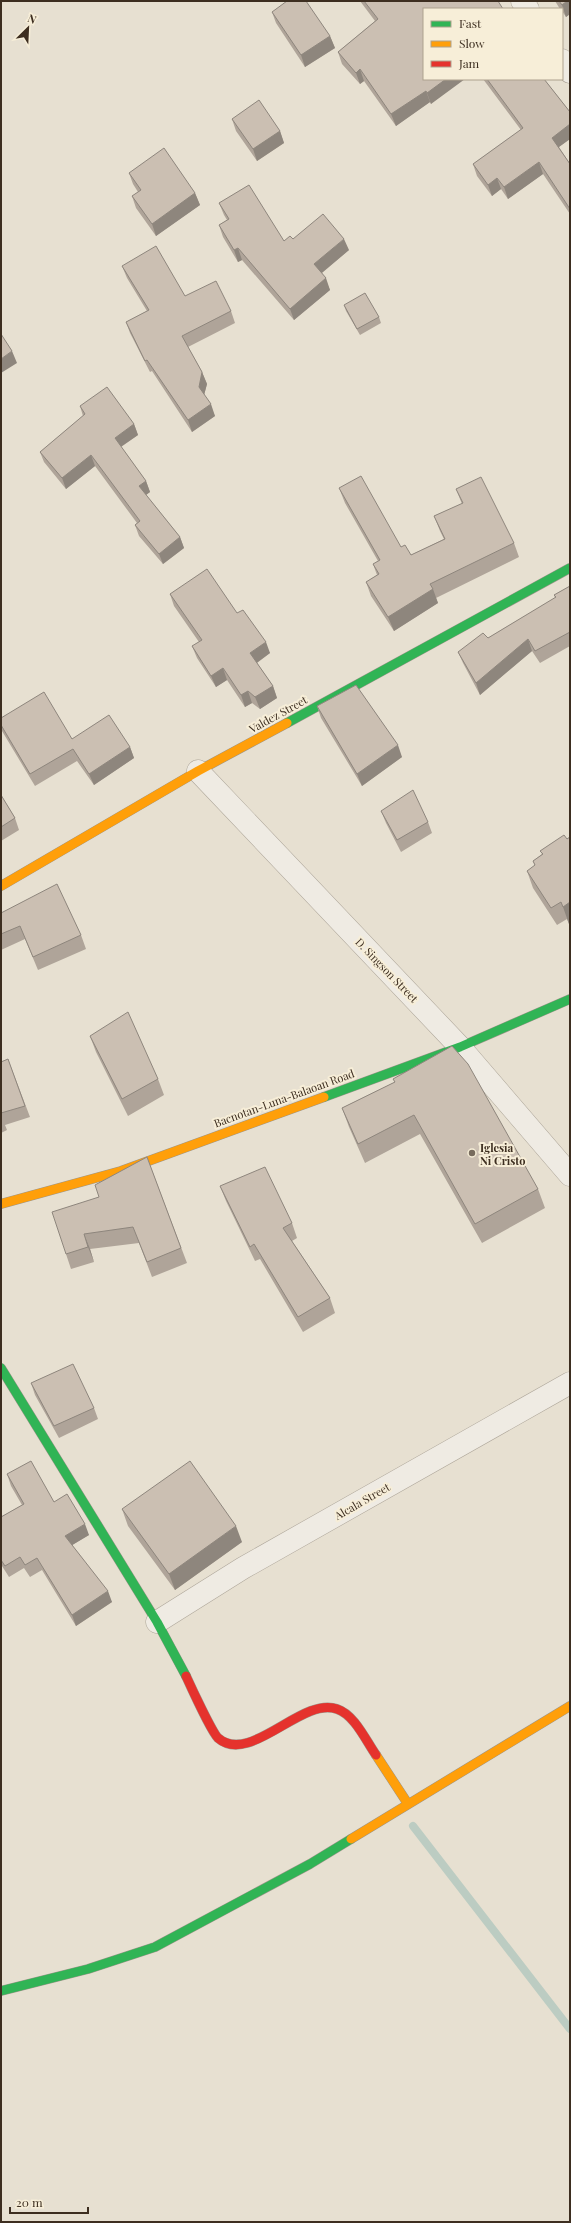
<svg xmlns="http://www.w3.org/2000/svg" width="571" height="2223" font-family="'Playfair Display',serif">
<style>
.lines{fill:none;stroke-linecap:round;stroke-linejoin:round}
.stream{stroke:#bcccc2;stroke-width:8}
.street-casing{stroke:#ada599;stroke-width:23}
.fast-casing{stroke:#9c958a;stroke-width:10}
.slow-casing{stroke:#9c958a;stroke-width:10}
.jam-casing{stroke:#9c958a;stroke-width:10}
.street{stroke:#efebe3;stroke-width:22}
.fast{stroke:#30b455;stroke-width:9}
.slow{stroke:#ff9f0a;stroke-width:9}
.jam{stroke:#e5322d;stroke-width:9}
.wall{fill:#afa499}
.shaded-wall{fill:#8e867d}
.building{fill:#cbbfb2;stroke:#8e867d}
.poi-dot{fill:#786c5e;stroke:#f7eed8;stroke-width:1.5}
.labels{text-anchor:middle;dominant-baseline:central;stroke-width:4;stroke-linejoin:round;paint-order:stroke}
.street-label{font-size:11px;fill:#3d2e20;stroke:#f7eed8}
.poi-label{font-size:11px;font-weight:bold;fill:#3d2e20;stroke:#f7eed8;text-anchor:start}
</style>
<rect width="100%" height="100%" fill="#e7e0d1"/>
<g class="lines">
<path class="stream" d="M413,1826L570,2029"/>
<g class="street-casing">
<path id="street" d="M522,1L528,9
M562,60L570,72
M198,771L460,1047L570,1175
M157,1622L243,1568L570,1383"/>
</g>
<g class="fast-casing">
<path id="fast" d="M287,723L570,568
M324,1097L460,1047L570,999
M1,1368L157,1622L186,1676
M1,1991L88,1969L155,1947L310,1864L351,1839"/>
</g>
<g class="slow-casing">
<path id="slow" d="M1,886L198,771L287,723
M1,1204L121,1171L324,1097
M376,1755L408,1804
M351,1839L570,1706"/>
</g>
<g class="jam-casing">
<path id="jam" d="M186,1676C191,1687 212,1732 218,1738C250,1766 302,1696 337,1709C355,1715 366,1741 376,1755"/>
</g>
<use href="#street" class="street"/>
<use href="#fast" class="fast"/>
<use href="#slow" class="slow"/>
<use href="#jam" class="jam"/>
</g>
<path class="wall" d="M360,1H498L431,104L430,102L396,126L364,81L360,84L342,64L338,52L375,21Z
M555,1H570V14L566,17L562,11V9H560Z
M272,12L330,36L335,48L305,67L276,23Z
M483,79H544L570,112V139L559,147L570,164V214L543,174L508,199L501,189L492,196L477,176L473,164L521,130Z
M232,119L280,131L284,143L257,161L236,131Z
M129,173L195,193L200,205L156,236L136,208L132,196L138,192L133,184Z
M219,203L284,241L293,239L349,250L322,273L330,290L294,320L242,260L238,262L223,237L219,225L227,220L224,215Z
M122,266L185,296L231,311L235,323L188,347L202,372L207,384L204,395L215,416L192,432L152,371L150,372L130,333L126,322L147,311L127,278Z
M344,305L379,317L381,323L360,335L346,311Z
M80,406L134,424L138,435L121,447L146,481L150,492L146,495L180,537L184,548L163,564L139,536L135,525L137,523L95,466L66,489L44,462L40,452L83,416Z
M339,488L401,547L411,555L444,539L440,531L434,516L462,504L456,489L514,543L519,557L436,598L438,603L394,631L371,596L366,582L377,575L373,564L378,561L345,503Z
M570,586V646L540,663L532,651L480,695L463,663L458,652L488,638L555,598L554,595Z
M170,594L237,613L270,653L257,663L273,686L277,698L260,709L252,703L245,707L227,680L216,687L197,658L192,646L199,642L174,606Z
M317,706L402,757L362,786L321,718Z
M1,718L72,739L130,747L134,758L94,785L77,761L35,786L2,731L1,728Z
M1,795L15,818L19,830L1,841Z
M381,811L428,822L432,833L401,852L386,823Z
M570,837V923L569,924L567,919L557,925L533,888L527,871L535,866L533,861L542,854L540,851Z
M1,913L81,935L86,949L38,970L25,939L1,950Z
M90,1036L158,1079L164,1095L128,1116L96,1052Z
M8,1059L30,1117L5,1125L7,1130L1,1133V1062Z
M393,1079L538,1189L545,1208L482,1243L420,1134L365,1163L349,1127L342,1108L395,1082Z
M147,1157L187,1263L152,1277L139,1243L90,1249L94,1262L71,1269L66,1254L99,1197Z
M220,1186L292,1223L297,1238L292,1241L330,1298L335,1313L303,1332L260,1259L255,1261L226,1201Z
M31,1383L94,1408L98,1419L59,1438L35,1395Z
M7,1474L54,1502L89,1535L72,1545L112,1602L76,1626L42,1570L30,1577L24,1568L9,1577L2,1566H1V1517L22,1505L11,1486Z
M122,1509L242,1542L175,1590L128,1526Z"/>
<path class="shaded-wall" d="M567,1H570V14L566,17L562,5Z
M330,36L335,48L305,67L301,55Z
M360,69L364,81L360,84L356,73Z
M446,79H465L431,104L427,93Z
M426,91L430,102L396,126L391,114Z
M570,124V139L556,149L552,138Z
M280,131L284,143L257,161L253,149Z
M539,162L543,174L508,199L504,187Z
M497,178L501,189L492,196L488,185Z
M195,193L200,205L156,236L152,224Z
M344,239L349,250L318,276L314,264Z
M238,248L242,260L238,262L234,250Z
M326,278L330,290L294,320L290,309Z
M12,351L17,363L1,373V359Z
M202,372L207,384L203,399L199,387Z
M211,404L215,416L192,432L188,420Z
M134,424L138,435L119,448L115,438Z
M91,455L95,466L66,489L62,478Z
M146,481L150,492L143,497L139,486Z
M180,537L184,548L163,564L159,554Z
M433,589L438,603L394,631L388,617Z
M528,639L532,651L480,695L476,683Z
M266,642L270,653L255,664L250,653Z
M223,668L227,680L216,687L211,676Z
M273,686L277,698L260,709L255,697Z
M248,691L252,703L245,707L241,695Z
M398,745L402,757L362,786L357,774Z
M130,747L134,758L94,785L89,774Z
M570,902V923L569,924L563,907Z
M84,1234L90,1249L94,1262L88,1247Z
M85,1524L89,1535L69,1547L65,1536Z
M236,1526L242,1542L175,1590L169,1574Z
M108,1591L112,1602L76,1626L72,1615Z"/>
<path class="building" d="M287,1H306L330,36L301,55L272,12Z
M364,1H498L503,9H424V79H446L427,93L426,91L391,114L360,69L356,73L338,52L378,19Z
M559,1H567L562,5Z
M487,79H544L570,112V124L552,138L570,164V209L539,162L504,187L497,178L488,185L473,164L523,128Z
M259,100L280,131L253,149L232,119Z
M164,148L195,193L152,224L132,196L141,190L129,173Z
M249,185L284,241L290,236L293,239L323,214L344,239L314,264L326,278L290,309L238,248L234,250L219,225L229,219L219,203Z
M156,246L185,296L216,281L231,311L182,336L202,372L199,387L211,404L188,420L147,360L145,361L126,322L149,310L122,266Z
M365,293L379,317L357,329L344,305Z
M1,334L12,351L1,359Z
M107,387L134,424L115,438L146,481L139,486L180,537L159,554L135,525L140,521L91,455L62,478L40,452L85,414L80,406Z
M361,476L401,547L405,545L411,555L445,539L434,516L463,503L456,489L481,477L514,543L430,584L433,589L388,617L366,582L379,574L373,564L380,560L339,488Z
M207,569L237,613L243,610L266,642L250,653L273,686L255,697L248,691L241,695L223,668L211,676L192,646L202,640L170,594Z
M570,586V632L535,651L528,639L476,683L458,652L483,633L488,638L556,597L554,595Z
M356,685L398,745L357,774L317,706Z
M44,692L72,739L109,715L130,747L89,774L73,749L30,774L1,725V718Z
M413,790L428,822L397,840L381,811Z
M1,795L15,818L1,827Z
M564,835L567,839L570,837V902L563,907L561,902L551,908L527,871L535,865L533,861L543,854L540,851Z
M57,884L81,935L33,957L20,926L1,934V913Z
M128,1012L158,1079L122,1099L90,1036Z
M452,1046L468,1064L538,1189L475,1224L414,1115L358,1144L342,1108L395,1082L393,1079Z
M8,1059L25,1106L1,1113V1062Z
M147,1157L181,1248L147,1262L133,1227L84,1234L88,1247L66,1254L52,1212L99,1197L95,1185Z
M265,1167L292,1223L283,1228L330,1298L298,1317L254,1244L250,1247L220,1186Z
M73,1364L94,1408L54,1426L31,1383Z
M31,1461L54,1502L67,1494L85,1524L65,1536L108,1591L72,1615L37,1558L25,1565L20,1557L5,1566L1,1560V1517L24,1504L7,1474Z
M190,1461L236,1526L169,1574L122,1509Z"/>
<circle class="poi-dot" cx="472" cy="1153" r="4"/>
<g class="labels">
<g class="street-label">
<text transform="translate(278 714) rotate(-29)">Valdez Street</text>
<text transform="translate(387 970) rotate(46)">D. Singson Street</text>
<text transform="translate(284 1098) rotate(-20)">Bacnotan-Luna-Balaoan Road</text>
<text transform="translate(362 1501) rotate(-30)">Alcala Street</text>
</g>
<g class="poi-label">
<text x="480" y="1147">Iglesia<tspan x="480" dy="13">Ni Cristo</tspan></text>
</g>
</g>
<rect width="571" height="2223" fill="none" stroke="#3d2e20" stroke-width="4"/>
<rect x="423" y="8" width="140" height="72" fill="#f7eed8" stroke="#ada18e"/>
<rect x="431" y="21" width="20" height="6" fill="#30b455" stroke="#ada18e"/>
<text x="459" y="28" font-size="12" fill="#3d2e20">Fast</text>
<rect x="431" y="41" width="20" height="6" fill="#ff9f0a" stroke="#ada18e"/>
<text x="459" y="48" font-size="12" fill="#3d2e20">Slow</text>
<rect x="431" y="61" width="20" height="6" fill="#e5322d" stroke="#ada18e"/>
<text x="459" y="68" font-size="12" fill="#3d2e20">Jam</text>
<g transform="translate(28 28) rotate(24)" stroke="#f7eed8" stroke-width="3" paint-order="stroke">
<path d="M0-3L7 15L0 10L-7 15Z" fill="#3d2e20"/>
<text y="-6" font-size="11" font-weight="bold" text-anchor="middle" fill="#3d2e20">N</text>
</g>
<path d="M10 2207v6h78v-6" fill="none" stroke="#3d2e20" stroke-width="2"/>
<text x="16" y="2207" font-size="12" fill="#3d2e20" stroke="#f7eed8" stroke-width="3" paint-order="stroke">20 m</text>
</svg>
